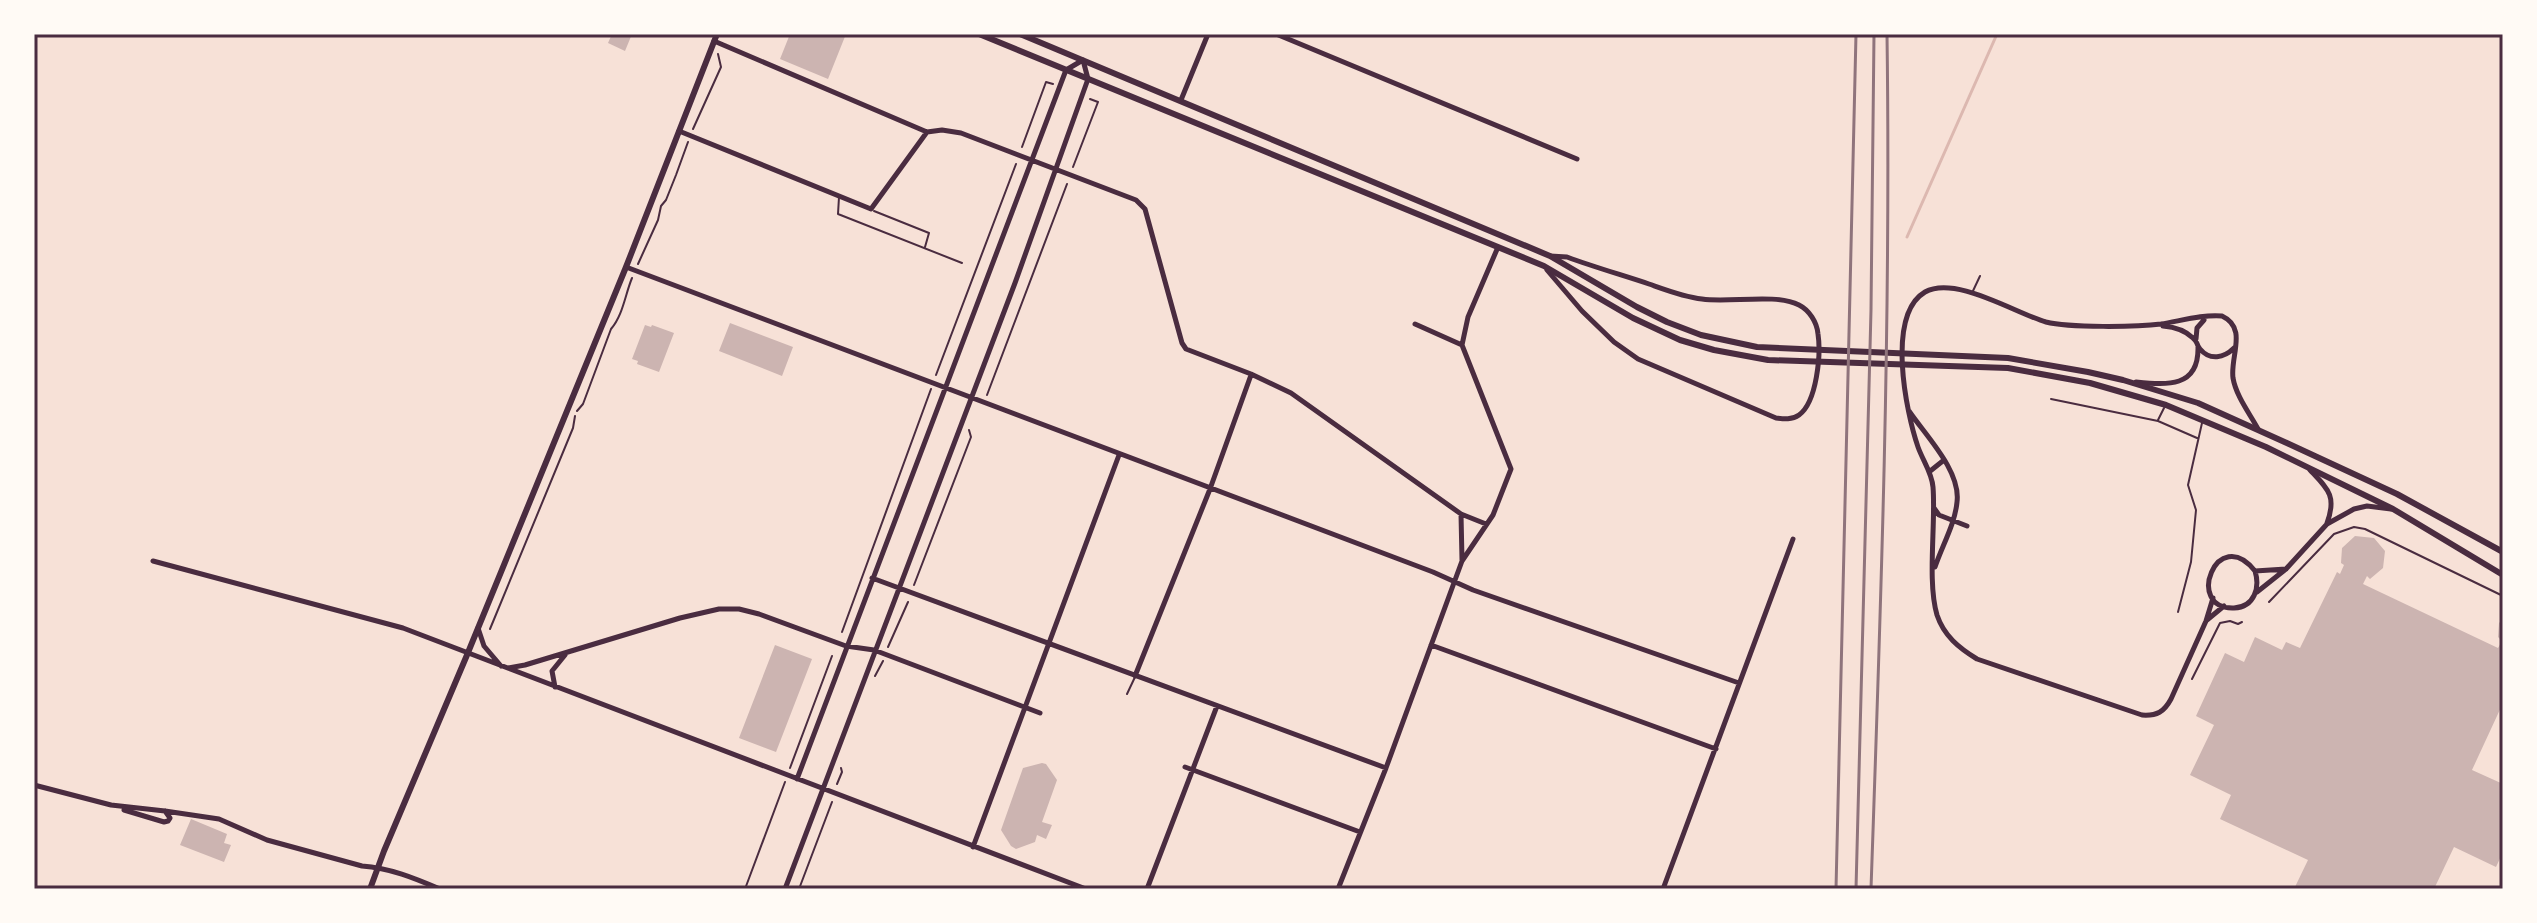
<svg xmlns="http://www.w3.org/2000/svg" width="2537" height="923" font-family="Georgia,serif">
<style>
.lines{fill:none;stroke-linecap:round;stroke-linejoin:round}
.stream{stroke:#dcb8b0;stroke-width:3}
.building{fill:#ccb4b1}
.path{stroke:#4a2c40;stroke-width:2}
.service{stroke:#4a2c40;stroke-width:2}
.minor{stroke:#4a2c40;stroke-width:5}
.tertiary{stroke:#4a2c40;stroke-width:6}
.rail{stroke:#8f747c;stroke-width:3}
.neatline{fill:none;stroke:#4a2c40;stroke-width:3}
</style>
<rect width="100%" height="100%" fill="#f7e1d7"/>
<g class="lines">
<path class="stream" d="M1907,237L1997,34"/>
</g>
<path class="building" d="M612,34H632L625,51L608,43Z
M790,34H846L828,79L780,59Z
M730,323L793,347L782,376L719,351Z
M645,325L651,327L652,325L674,333L659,372L637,364L638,361L632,359Z
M2355,536L2374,538L2385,551L2383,568L2370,579L2367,576L2363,584L2498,648L2502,641L2498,637L2499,623L2503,619V703L2472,770L2503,784V852L2496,867L2454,847L2434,889H2294L2308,860L2220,819L2231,795L2190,775L2214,725L2196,716L2225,653L2244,662L2255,637L2282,650L2286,642L2300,648L2337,572L2340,574L2344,565L2341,563L2342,548Z
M775,645L812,659L776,752L739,738Z
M1042,763L1046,764L1057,780L1042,822L1052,825L1046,839L1037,835L1035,842L1016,849L1011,846L1001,830L1023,768Z
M191,819L227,834L224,843L231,845L224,862L180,845Z"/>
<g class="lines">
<path class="path" d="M693,129L721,67L718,54
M1022,147L1046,82L1053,84
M1073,167L1098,102L1090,99
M638,264L658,220L661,206L666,200L676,175L688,142
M936,375L1016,164
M987,395L1067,184
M577,411L583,404L611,329C623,315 625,295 632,278
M914,585L971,437L969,430
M2269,602L2334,534L2354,527L2365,529L2503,596
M490,629L573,428L575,416
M842,632L931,389
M888,647L908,602
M875,676L883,661
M2192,679L2220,623L2230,621L2238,624L2242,622
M790,768L832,656
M837,784L842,772L841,768
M745,889L785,782
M799,889L832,802"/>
<path class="service" d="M839,197L838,214L962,263
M874,211L929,233L925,247
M1972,293L1980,276
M2051,399L2158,421L2197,438
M2158,420L2164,408
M2178,612L2191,562L2196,510L2188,485L2202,423
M1127,694L1135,677"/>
<path class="minor" d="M1276,34L1577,159
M714,41L927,132L942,130L961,133L1136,200L1145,209L1182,343L1186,349L1251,374L1291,393L1461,514L1486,524
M1181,100L1208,34
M679,131L871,209L927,132
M626,267L1433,572L1473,590L1739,683
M1547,270L1582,311L1614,342L1638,359L1776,418C1784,419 1792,420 1799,415C1817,402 1821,354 1818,334C1817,322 1809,310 1799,305C1775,293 1730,303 1702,299C1684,297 1666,290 1649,284C1622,275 1594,267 1567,257L1550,256
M1415,324L1462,345
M2163,326C2174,327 2185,330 2193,338C2199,343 2195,343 2200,349C2210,361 2224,358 2234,348
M2196,339L2197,328L2204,320
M2136,382C2167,385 2199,388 2198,347
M1909,411C1926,436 1961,471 1957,502C1955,524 1942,546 1935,567
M2310,470C2328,489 2337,496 2327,523
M1929,472L1944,460
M1934,508L1939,515L1967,526
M1461,514L1462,560
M153,561L403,628L1086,889
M2255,571C2260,587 2255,607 2234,608C2184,610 2217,523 2255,571L2286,569
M872,578L1386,768
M2257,592L2286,569L2327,524L2354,509L2367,506L2391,509
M2213,598L2206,621L2171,699C2164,712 2157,716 2142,715L1977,659C1959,648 1944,636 1937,615C1927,581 1936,524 1933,487C1932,473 1923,461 1918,447C1906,412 1886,315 1925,292C1955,275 2015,313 2046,322C2069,328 2137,327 2161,324C2180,321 2203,314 2222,316C2248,328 2230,356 2233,378C2236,396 2250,414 2258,429
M2207,620L2224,606
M478,628L484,646L501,666
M1431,645L1716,749
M508,668L525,665L680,618L719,609H739L759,614L846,646L874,650L1040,713
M1135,676L1210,489L1251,375
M555,687L552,671L565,655
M1185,767L1360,832
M34,785L111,805
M111,805L165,811L219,819L267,840L362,866C390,868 414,878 440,889
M124,810L164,822L168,821L170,818L165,811
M973,847L1119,455
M785,889L1015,283L1088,79L1083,60L1066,70L797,779
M1147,889L1217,706
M1338,889L1386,768L1462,561L1493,515L1511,469L1462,345L1468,317L1498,247
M1663,889L1793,539"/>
<path class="tertiary" d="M979,34L1544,266L1633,318L1680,340L1714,350L1768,360L2008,368L2090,383L2166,405L2266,447L2393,509L2503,575
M1020,34L1550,256L1637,307L1667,322L1701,335L1757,347L2008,358L2088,372L2123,380L2198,403L2289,444L2397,494L2503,552
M370,889L384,851L467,655L626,267L717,34"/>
<path class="rail" d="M1836,889L1856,34
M1856,889L1871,310L1874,34
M1871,889C1881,604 1891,319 1887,34"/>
</g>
<rect width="2537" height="923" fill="none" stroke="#fffaf5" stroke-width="72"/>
<rect x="36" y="36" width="2465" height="851" class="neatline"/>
</svg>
